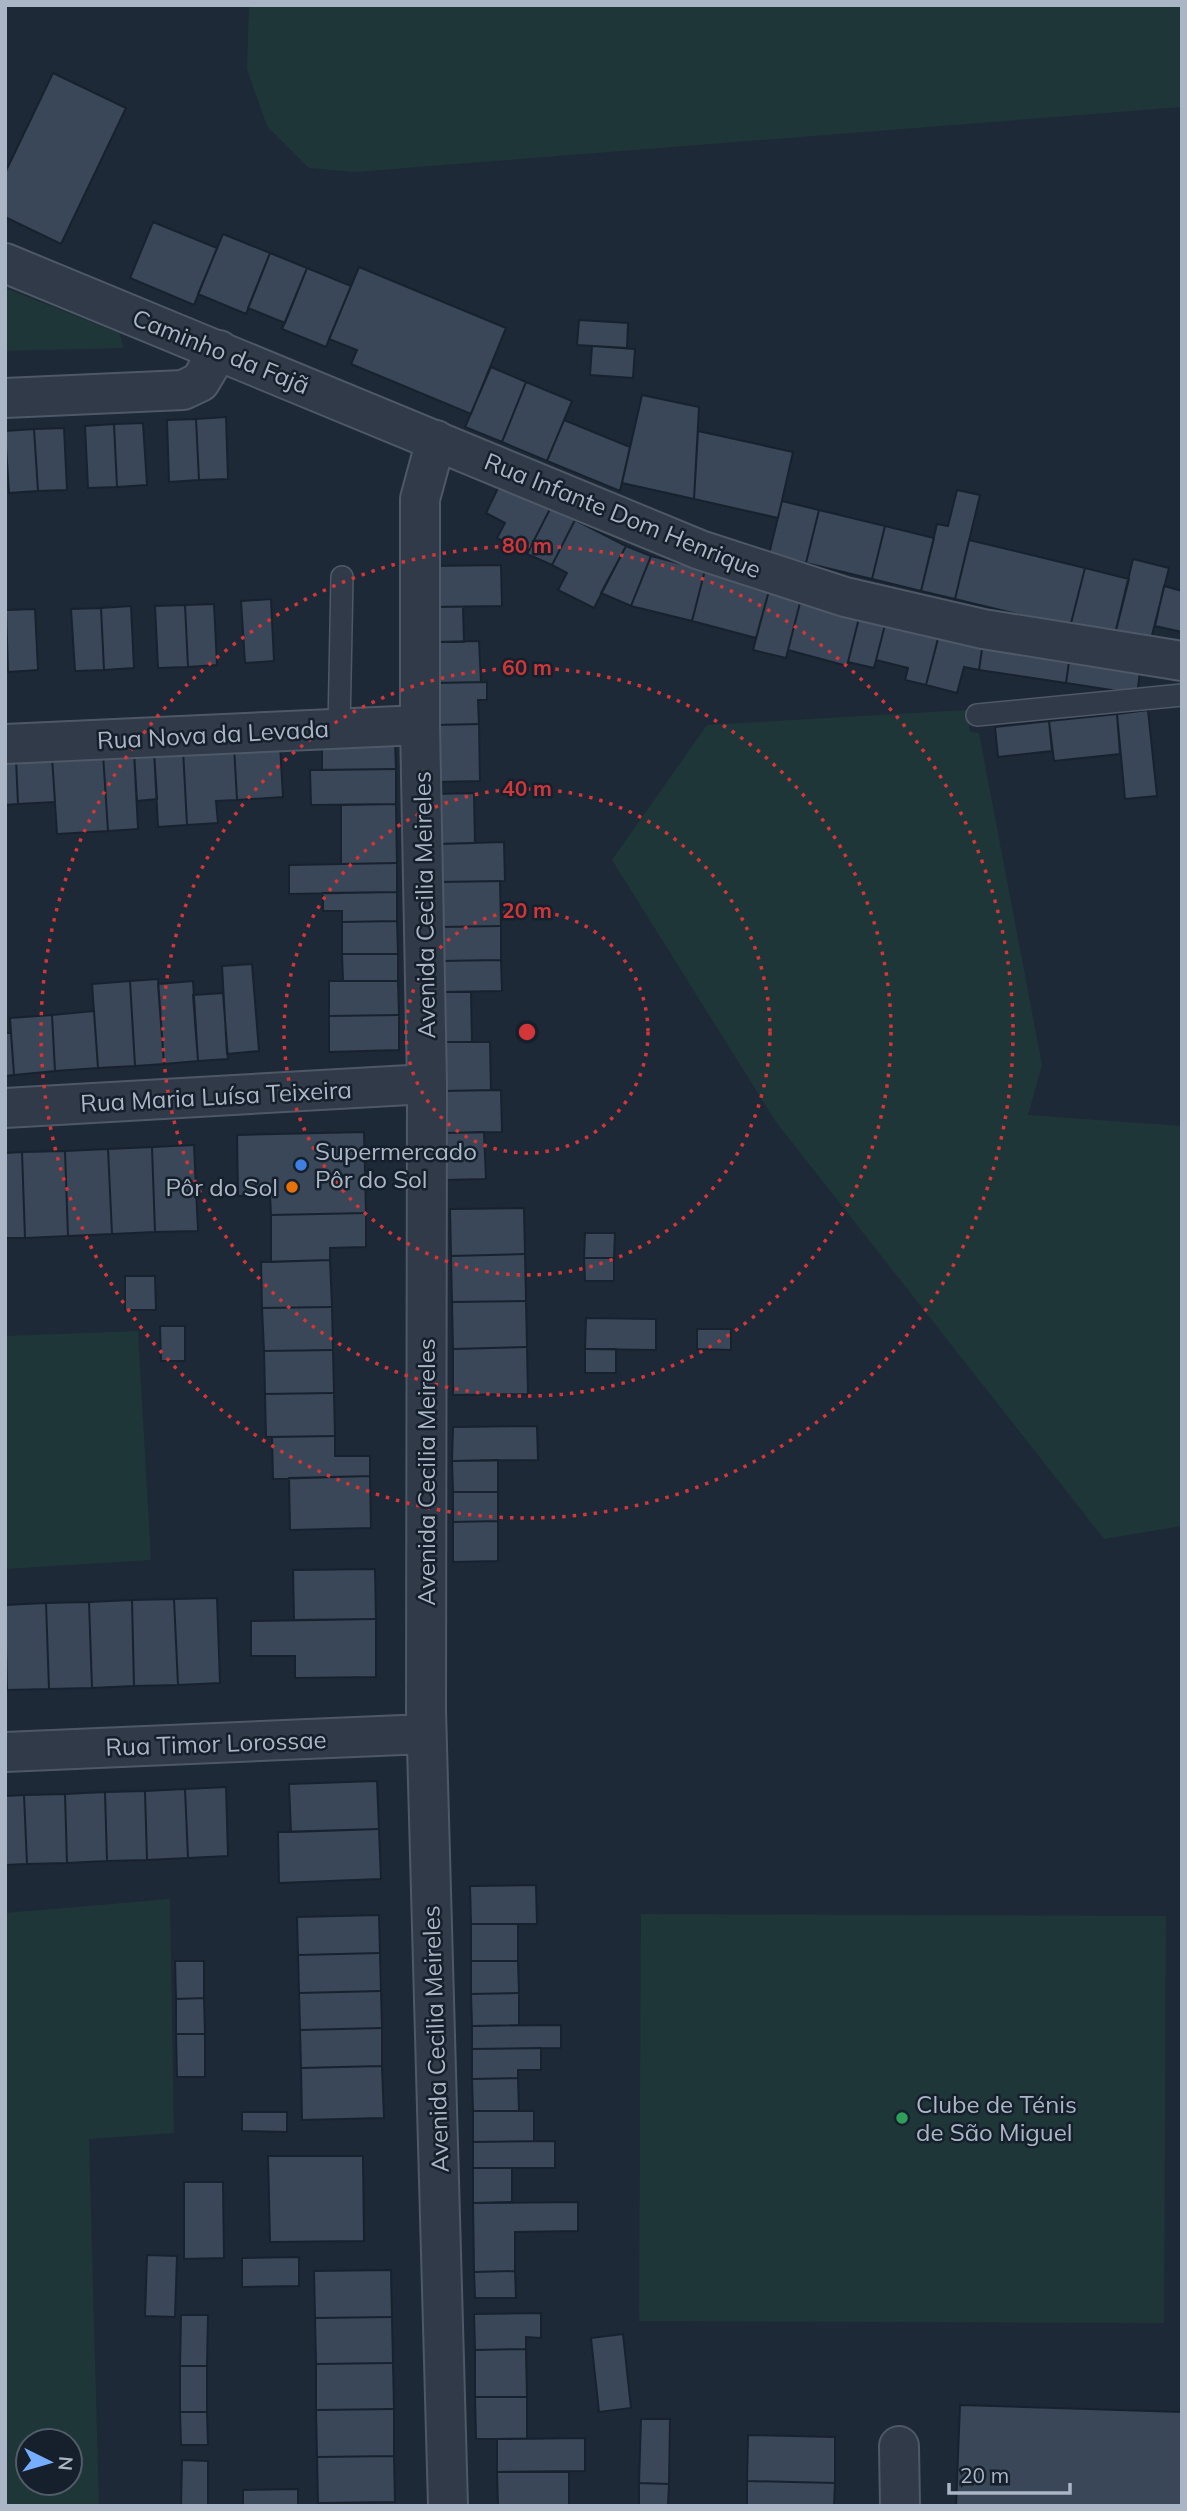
<svg xmlns="http://www.w3.org/2000/svg" width="1187" height="2511" font-family="Mulish,sans-serif">
<style>
.green{fill:#1f3638;fill-rule:evenodd}
.building{fill:#394758;stroke:#18222e;stroke-width:2}
.lines{fill:none;stroke-linecap:round;stroke-linejoin:round}
.service-casing{stroke:#4e5866;stroke-width:24}
.minor-casing{stroke:#4e5866;stroke-width:42}
.tertiary-casing{stroke:#4e5866;stroke-width:42}
.service{stroke:#313a48;stroke-width:21}
.minor{stroke:#313a48;stroke-width:38}
.tertiary{stroke:#313a48;stroke-width:38}
.ring{fill:none;stroke:#d23638;stroke-width:3.5;stroke-dasharray:3.5 7}
.shop-dot{fill:#3f7fe0;stroke:#16202c;stroke-width:2.5}
.food-dot{fill:#e8710a;stroke:#16202c;stroke-width:2.5}
.leisure-dot{fill:#2e9e5b;stroke:#16202c;stroke-width:2.5}
.labels{text-anchor:middle;dominant-baseline:central;stroke-width:5;stroke-linejoin:round;paint-order:stroke}
.street-label{font-size:24px;fill:#aab5c5;stroke:#16202c}
.poi-label{font-size:24px;fill:#aab5c5;stroke:#16202c;text-anchor:start}
.centre{fill:#d23638;stroke:#16202c;stroke-width:3.5}
.ring-label{font-size:21px;text-anchor:middle;font-weight:bold;fill:#d23638;stroke:#16202c;stroke-width:5;stroke-linejoin:round;paint-order:stroke}
</style>
<rect width="100%" height="100%" fill="#1d2937"/>
<path class="green" d="M249,5H1182V107L355,172L309,168L267,126L247,69Z
M5,288L119,333L124,348L5,351Z
M967,710L970,732L979,733L1042,1065L1028,1115L1182,1126V1526L1104,1539L776,1122L612,860L707,725Z
M138,1331L151,1560L5,1569V1336Z
M170,1899L174,2133L89,2139L99,2506H5V1913ZM28,2441H70V2483H28Z
M641,1914L1166,1916L1164,2323L639,2321Z"/>
<path class="building" d="M53,73L126,108L61,244L5,217V173Z
M153,222L217,248L194,305L130,278Z
M223,234L270,253L246,314L198,294Z
M270,253L307,268L285,323L248,308Z
M359,267L506,328L471,414L351,364L357,350L329,339Z
M307,268L351,286L326,347L282,329Z
M579,320L628,323L627,348L577,345Z
M592,346L635,349L633,378L590,375Z
M491,367L526,382L502,442L465,427Z
M526,382L572,401L547,461L502,442Z
M642,395L699,407L694,499L622,483Z
M226,417L228,479L199,480L196,419Z
M196,419L199,480L169,482L167,420Z
M564,420L630,447L620,491L547,461Z
M143,423L147,485L117,487L114,424Z
M114,424L117,487L88,488L85,426Z
M64,428L67,490L38,491L34,429Z
M34,429L38,491L9,493L5,431Z
M698,431L793,452L778,518L694,499Z
M501,482L551,507L527,554L497,538L505,523L486,513Z
M957,490L980,495L955,599L921,591L937,524L948,526Z
M782,501L819,510L806,563L769,554Z
M551,507L575,520L552,565L527,554Z
M819,510L885,526L872,579L806,563Z
M575,520L626,546L594,608L558,590L567,573L552,565Z
M885,526L934,538L921,591L872,579Z
M969,540L1085,568L1070,627L955,599Z
M626,546L651,556L631,606L601,593Z
M651,556L705,570L692,621L631,606Z
M1133,559L1169,568L1149,647L1114,638Z
M501,565L502,606L434,607L432,566Z
M1085,568L1129,579L1114,638L1070,627Z
M705,570L770,587L756,638L692,621Z
M1164,586L1182,591V632L1155,626Z
M770,587L802,595L786,658L753,650Z
M802,595L861,610L847,666L788,650Z
M271,599L274,661L245,663L241,601Z
M214,604L217,665L188,667L185,605Z
M185,605L188,667L158,668L155,606Z
M131,606L134,668L104,670L101,608Z
M434,607H463L464,642H434Z
M101,608L104,670L75,671L71,609Z
M35,609L38,670L8,672L6,610Z
M861,610L887,617L874,668L848,662Z
M887,617L940,631L926,685L905,680L908,668L876,660Z
M940,631L983,642L979,670L964,667L957,693L926,685Z
M479,641L481,682L434,683V642Z
M983,642L1070,655L1066,683L979,670Z
M1070,655L1141,665L1137,694L1066,683Z
M487,682V700H478L479,724L435,725L434,683Z
M1148,710L1157,796L1125,799L1117,714Z
M1117,714L1120,754L1054,761L1049,721Z
M1049,721L1052,751L998,757L995,727Z
M479,724L480,781L437,782L435,725Z
M395,742L396,769L322,770V743Z
M280,744L283,797L237,800L234,746Z
M234,746L237,800L216,801L218,823L187,825L183,749Z
M183,749L187,825L158,827L154,751Z
M154,751L157,799L137,801L134,752Z
M134,752L138,829L108,831L103,754Z
M103,754L108,831L57,834L52,757Z
M52,757L55,802L18,804L16,759Z
M16,759L18,804L5,805V760Z
M396,769V804L311,805L310,770Z
M474,793L475,843L438,844L437,794Z
M396,804L397,863L341,864V805Z
M504,842L505,881L439,882L438,844Z
M397,863V892L289,894V865Z
M500,881L501,926L440,927L439,882Z
M397,892V921L342,922V911H323V893Z
M397,921L398,954H342V922Z
M501,926V960L440,961V927Z
M342,954H398V981H343Z
M501,960L502,991L441,992L440,961Z
M252,964L259,1051L227,1054L222,966Z
M158,979L164,1064L135,1066L130,981Z
M130,981L135,1066L98,1068L92,984Z
M193,981L198,1061L164,1064L158,984Z
M329,981H398L399,1015L329,1016Z
M441,992H471L472,1042H442Z
M223,993L228,1059L198,1061L193,995Z
M94,1011L98,1068L55,1071L52,1015Z
M52,1015L55,1071L14,1075L10,1018Z
M399,1015V1050L329,1052V1016Z
M5,1033H11L14,1075L5,1076Z
M442,1042H490L491,1090L442,1091Z
M501,1090L502,1132L443,1133L442,1091Z
M364,1132L366,1213L271,1215L270,1195L238,1196L237,1135Z
M484,1132L486,1179L444,1180L443,1133Z
M194,1145L198,1231L155,1232L152,1147Z
M152,1147L155,1232L112,1234L108,1149Z
M108,1149L112,1234L68,1236L65,1151Z
M65,1151L68,1236L25,1238L22,1152Z
M22,1152L25,1238H5V1153Z
M524,1208L525,1254L451,1256L450,1209Z
M366,1213V1247L330,1248V1260L271,1262V1215Z
M585,1233H615L614,1258H584Z
M525,1254L526,1301L452,1302L451,1256Z
M584,1258H614V1281H585Z
M330,1260L332,1307L262,1308L261,1262Z
M125,1276H155L156,1310H125Z
M526,1301L527,1347L453,1349L452,1302Z
M332,1307L333,1350L264,1351L262,1308Z
M586,1318L656,1319V1350L585,1349Z
M160,1326H185V1361H161Z
M697,1329H731V1350L697,1349Z
M527,1347L528,1394L453,1395V1349Z
M585,1349H616V1373H585Z
M333,1350L334,1393L265,1394L264,1351Z
M334,1393L335,1436L266,1437L265,1394Z
M537,1426L538,1460L452,1461L453,1427Z
M335,1436V1456H370V1476L273,1479L272,1437Z
M498,1460V1492H453L452,1461Z
M370,1476L371,1528L290,1530L289,1478Z
M453,1492H498V1521L453,1522Z
M498,1521V1561L453,1562V1522Z
M375,1569L376,1619L294,1620L293,1570Z
M217,1598L220,1683L178,1685L174,1599Z
M174,1599L178,1685L134,1686L132,1600Z
M132,1600L134,1686L92,1688L89,1602Z
M89,1602L92,1688L49,1689L46,1603Z
M46,1603L49,1689L7,1690L5,1605Z
M376,1619V1677L295,1678V1656H251V1621Z
M377,1781L379,1829L291,1832L289,1784Z
M226,1787L228,1856L188,1858L185,1789Z
M185,1789L188,1858L147,1860L145,1791Z
M145,1791L147,1860L107,1861L105,1792Z
M105,1792L107,1861L67,1863L65,1794Z
M65,1794L67,1863L27,1864L24,1795Z
M24,1795L27,1864L5,1865V1796Z
M379,1829L381,1879L279,1883L278,1832Z
M536,1885L537,1924H471L470,1886Z
M379,1915L380,1953L298,1955L297,1917Z
M471,1924H518V1961H471Z
M380,1953L381,1991L299,1993L298,1955Z
M175,1961H204V1998L176,1999Z
M471,1961H518L519,1993L471,1994Z
M381,1991L382,2028L300,2030L299,1993Z
M519,1993V2025L472,2026L471,1994Z
M204,1998L205,2034H176V1999Z
M561,2025V2048L472,2049V2026Z
M382,2028V2066L301,2068L300,2030Z
M176,2034H205V2077H177Z
M541,2048V2070H518V2078L472,2079V2049Z
M382,2066L384,2118L302,2120L301,2068Z
M518,2078L519,2111H473L472,2079Z
M473,2111H534V2141L473,2142Z
M242,2112H287V2132L242,2131Z
M555,2141V2168H473V2142Z
M268,2156H363L364,2241L270,2242Z
M473,2168H512V2202L473,2203Z
M184,2182H223L224,2258L184,2259Z
M578,2202V2231L515,2232V2271L474,2272L473,2203Z
M147,2255L177,2256L175,2317L145,2316Z
M299,2257V2286L242,2287V2258Z
M391,2270L392,2317L315,2318L314,2271Z
M515,2271L516,2298H475L474,2272Z
M541,2313V2338L526,2337V2349L475,2350L474,2314Z
M181,2315H208L207,2366H180Z
M392,2317L393,2363L316,2364L315,2318Z
M623,2334L631,2408L599,2412L591,2338Z
M526,2349L527,2397H475V2350Z
M393,2363L394,2409L316,2410V2364Z
M180,2366H207V2412H180Z
M475,2397H527V2439H476Z
M960,2405L1182,2412V2506H956Z
M394,2409V2456L317,2457L316,2410Z
M180,2412H207L208,2445H181Z
M641,2419H670L669,2484L639,2483Z
M748,2435L835,2437V2483L747,2481Z
M585,2438V2471L497,2472V2439Z
M394,2456L395,2502L318,2503L317,2457Z
M182,2460L208,2461V2506H181Z
M497,2472H569V2506H498Z
M747,2481L835,2483L834,2506H747Z
M639,2483L669,2484L668,2506H639Z
M298,2489V2506H243V2490Z"/>
<g class="lines">
<g class="service-casing">
<path id="service" d="M977,715L1182,695
M339,728L342,577"/>
</g>
<g class="minor-casing">
<path id="minor" d="M5,398L183,390L200,382L219,350
M436,440L420,499V725L427,1084L426,1710L448,2506
M5,744L420,725
M5,1108L427,1084
M5,1752L426,1734
M899,2446L900,2506"/>
</g>
<g class="tertiary-casing">
<path id="tertiary" d="M5,263L700,550L845,597L983,629L1182,661"/>
</g>
<use href="#service" class="service"/>
<use href="#minor" class="minor"/>
<use href="#tertiary" class="tertiary"/>
</g>
<g class="ring">
<circle cx="527" cy="1032" r="121"/>
<circle cx="527" cy="1032" r="243"/>
<circle cx="527" cy="1032" r="364"/>
<circle cx="527" cy="1032" r="486"/>
</g>
<circle class="shop-dot" cx="301" cy="1165" r="7"/>
<circle class="food-dot" cx="292" cy="1187" r="7"/>
<circle class="leisure-dot" cx="902" cy="2118" r="7"/>
<g class="labels">
<g class="street-label">
<text transform="translate(221 351) rotate(22)">Caminho da Fajã</text>
<text transform="translate(623 515) rotate(22)">Rua Infante Dom Henrique</text>
<text transform="translate(213 734) rotate(-3)">Rua Nova da Levada</text>
<text transform="translate(424 905) rotate(-91)">Avenida Cecilia Meireles</text>
<text transform="translate(216 1096) rotate(-3)">Rua Maria Luísa Teixeira</text>
<text transform="translate(426 1472) rotate(-90)">Avenida Cecilia Meireles</text>
<text transform="translate(216 1743) rotate(-2)">Rua Timor Lorossae</text>
<text transform="translate(435 2039) rotate(-92)">Avenida Cecilia Meireles</text>
</g>
<g class="poi-label">
<text x="315" y="1151">Supermercado<tspan x="315" dy="28">Pôr do Sol</tspan></text>
<text x="278" y="1187" text-anchor="end">Pôr do Sol</text>
<text x="916" y="2104">Clube de Ténis<tspan x="916" dy="28">de São Miguel</tspan></text>
</g>
</g>
<circle cx="527" cy="1032" r="10" class="centre"/>
<g class="ring-label">
<text x="527" y="553">80 m</text>
<text x="527" y="675">60 m</text>
<text x="527" y="796">40 m</text>
<text x="527" y="918">20 m</text>
</g>
<rect width="1187" height="2511" fill="none" stroke="#aab5c5" stroke-width="14"/>
<g transform="translate(49 2462) rotate(95)"><circle r="33" fill="#16202c" stroke="#515c69" stroke-width="2"/>
<path d="M0-5L12 26L0 18L-12 26Z" fill="#75adff"/>
<text y="-10" font-size="19" font-weight="bold" text-anchor="middle" fill="#aab5c5">N</text>
</g>
<path d="M949 2483v10h121v-10" fill="none" stroke="#aab5c5" stroke-width="3.5"/>
<text x="960" y="2483" font-size="21" fill="#aab5c5" stroke="#16202c" stroke-width="5" paint-order="stroke">20 m</text>
</svg>
